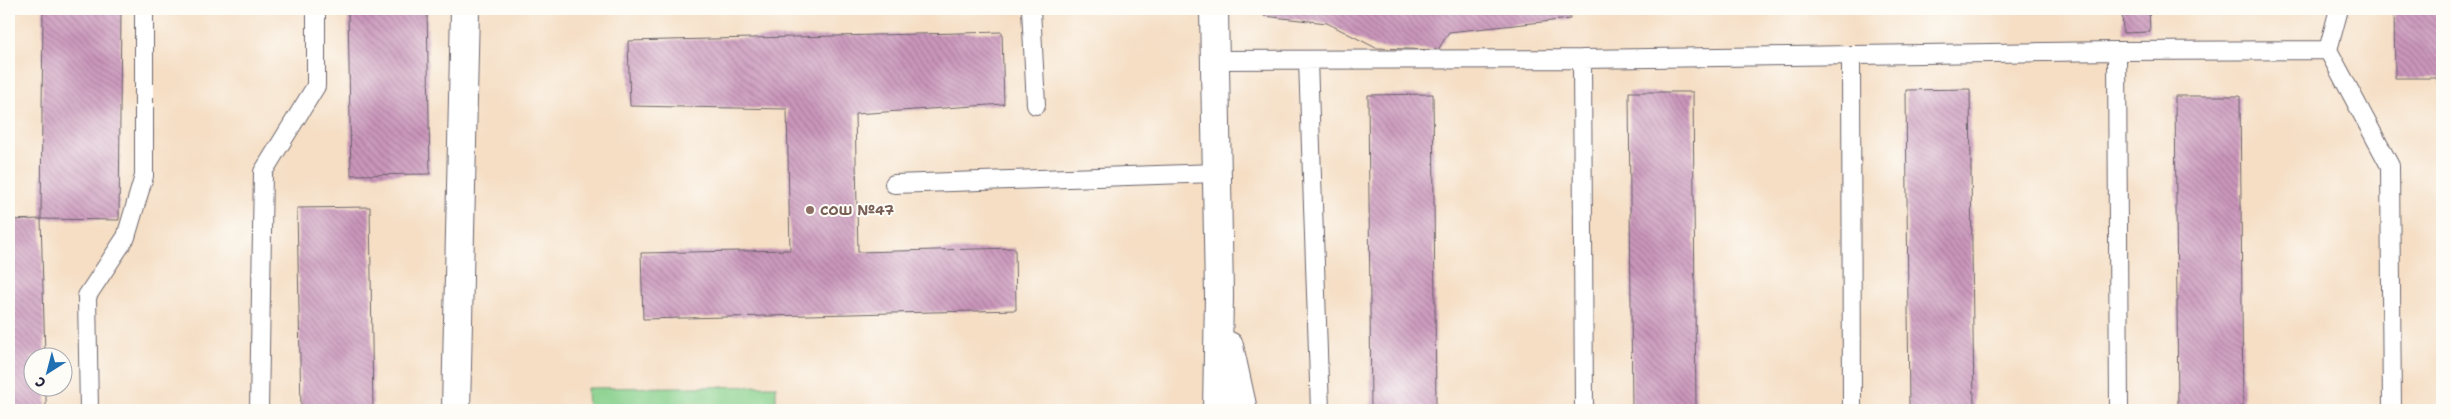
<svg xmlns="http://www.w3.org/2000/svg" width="2451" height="419" font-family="'Shantell Sans',sans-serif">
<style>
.park{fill:#88d08c;stroke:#557964}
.building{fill:url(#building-back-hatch)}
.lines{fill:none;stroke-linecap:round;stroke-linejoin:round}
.lane-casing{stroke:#6c646b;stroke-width:20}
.street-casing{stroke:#6c646b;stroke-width:30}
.lane{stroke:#fff;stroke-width:18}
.street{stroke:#fff;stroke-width:28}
.education-dot{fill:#8d6e63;stroke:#fdfcf7;stroke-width:2}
.labels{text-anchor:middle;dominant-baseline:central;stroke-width:4;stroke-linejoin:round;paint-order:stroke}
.education-label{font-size:14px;font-weight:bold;fill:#785e54;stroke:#fdfcf7;text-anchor:start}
</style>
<defs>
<pattern id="building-back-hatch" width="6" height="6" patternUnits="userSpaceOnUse" patternTransform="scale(1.25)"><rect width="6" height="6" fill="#ca96bb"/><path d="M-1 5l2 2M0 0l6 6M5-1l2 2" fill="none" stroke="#a47a99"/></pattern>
</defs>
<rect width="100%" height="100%" fill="#fdfcf7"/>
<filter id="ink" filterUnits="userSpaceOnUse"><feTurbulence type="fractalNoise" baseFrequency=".02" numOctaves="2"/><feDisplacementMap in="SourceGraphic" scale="10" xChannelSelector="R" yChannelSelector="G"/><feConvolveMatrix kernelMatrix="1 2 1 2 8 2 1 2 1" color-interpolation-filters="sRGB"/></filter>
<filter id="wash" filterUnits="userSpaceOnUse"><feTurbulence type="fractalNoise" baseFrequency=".0096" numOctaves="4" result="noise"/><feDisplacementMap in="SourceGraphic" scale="20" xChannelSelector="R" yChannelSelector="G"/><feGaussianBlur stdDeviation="1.12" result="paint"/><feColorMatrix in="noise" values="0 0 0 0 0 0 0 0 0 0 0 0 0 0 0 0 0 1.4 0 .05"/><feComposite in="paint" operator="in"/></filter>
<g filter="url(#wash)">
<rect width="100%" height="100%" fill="#f5dec4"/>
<path class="park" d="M776,386V410H588L587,388Z"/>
<g id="blocks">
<path class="building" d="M43,9H121L119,220L41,219L45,356H32V386H46V410H9V220L41,219Z
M348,9H427L430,174L351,175Z
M1263,9H1569L1570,19L1449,32L1438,50L1376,48L1327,23L1264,16Z
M1580,9H1641V10L1580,13Z
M2122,9H2149L2150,32L2123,33Z
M2394,9H2442V91L2440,78H2395Z
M1002,32L1004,104L855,114L858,252L1015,248L1016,310L643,319L641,253L790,250L787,109L630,106L628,41Z
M1970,89L1974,410H1909L1906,90Z
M1629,92H1693L1696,410H1632Z
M1433,94L1436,410H1371L1368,95Z
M2175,96H2240L2243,410H2178Z
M370,207L373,410H301L297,208Z"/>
</g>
</g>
<g filter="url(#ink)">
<use href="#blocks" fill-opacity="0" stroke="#6c646b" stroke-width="1"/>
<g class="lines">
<g class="lane-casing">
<path id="lane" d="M1031,9L1036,105
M2328,50L2390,166L2392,410
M2117,51L2119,410
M1851,55L1852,410
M1582,59L1584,410
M1214,60L1582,59L2117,51L2328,50L2339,9
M1308,60L1320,410
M894,184L1216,173
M89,410L87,296L126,237L144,176V9
M259,410L263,172L316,86V9"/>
</g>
<g class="street-casing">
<path id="street" d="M1214,9L1219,295L1217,410
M1229,346L1243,410
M456,410L465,9"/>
</g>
<use href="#lane" class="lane"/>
<use href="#street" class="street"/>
</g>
</g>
<circle class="education-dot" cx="810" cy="210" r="5"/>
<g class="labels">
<g class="education-label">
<text x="820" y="210">СОШ №47</text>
</g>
</g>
<rect width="2451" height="419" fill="none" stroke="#fdfcf7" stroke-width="30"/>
<g transform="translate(48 372) rotate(216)"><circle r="24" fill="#fdfcf7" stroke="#a5a5ac"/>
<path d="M0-4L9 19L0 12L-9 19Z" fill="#1f6fb2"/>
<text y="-8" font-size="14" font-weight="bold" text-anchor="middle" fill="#22223b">С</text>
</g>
</svg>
